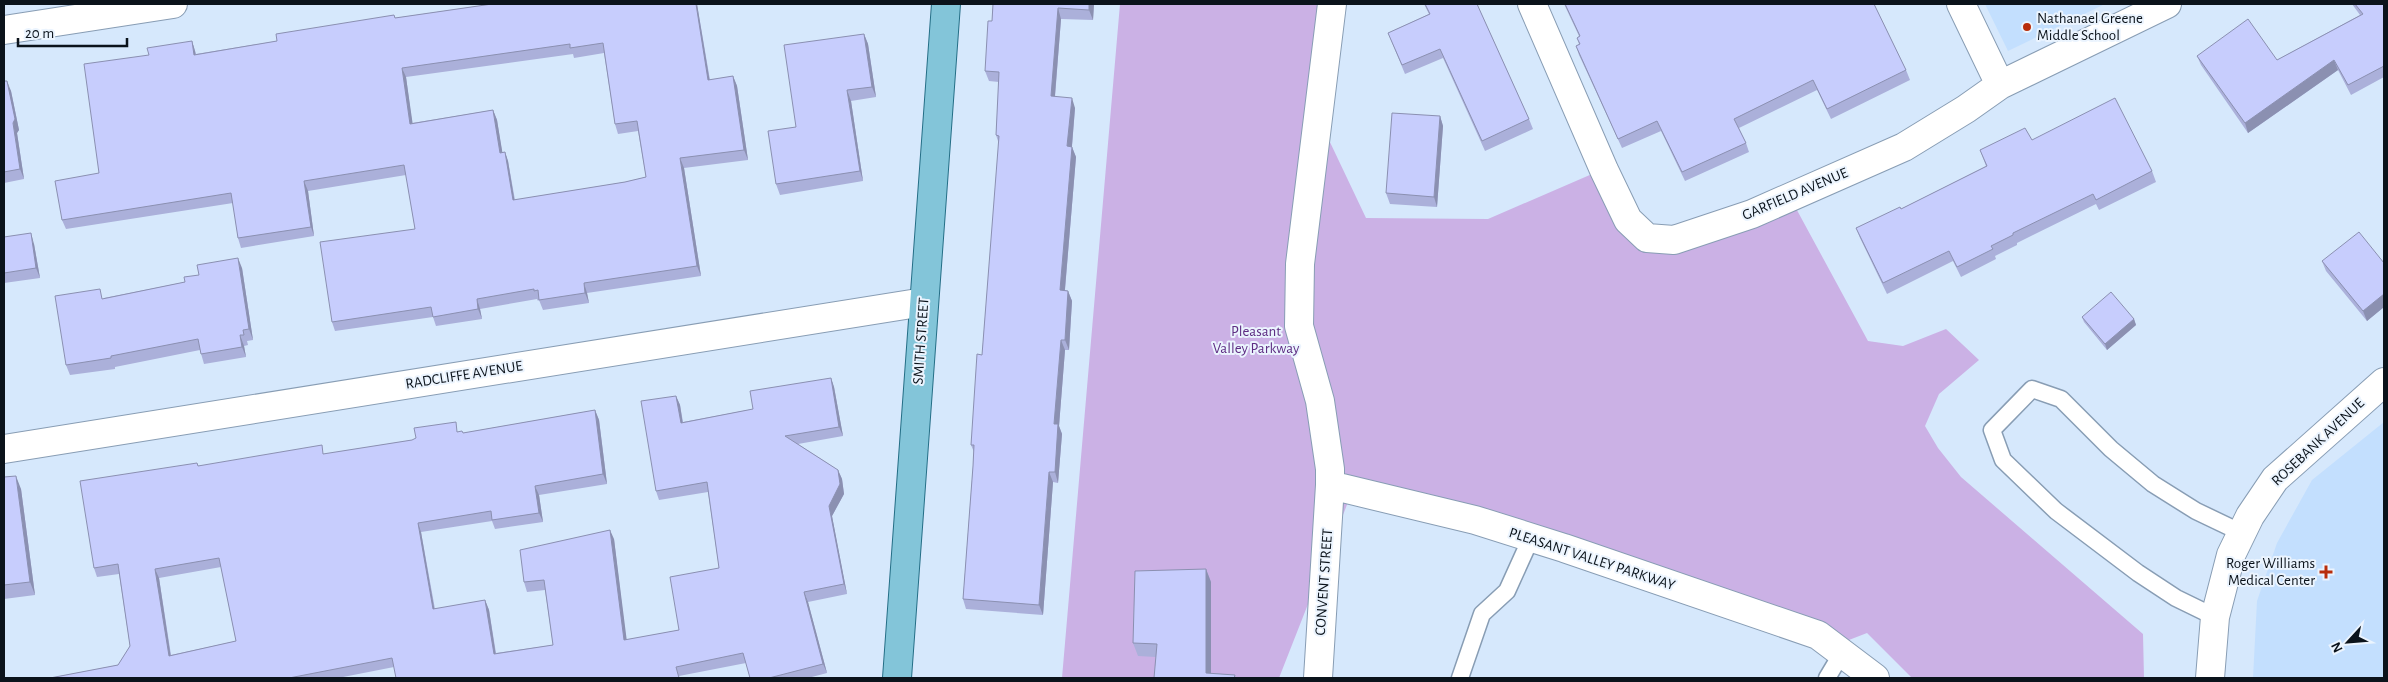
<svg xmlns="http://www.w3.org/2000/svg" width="2388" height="682" font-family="'Alegreya Sans',sans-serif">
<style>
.built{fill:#c3dffe}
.green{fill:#cbb1e5}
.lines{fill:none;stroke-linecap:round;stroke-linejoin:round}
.service-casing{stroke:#889db4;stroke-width:19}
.minor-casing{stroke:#889db4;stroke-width:30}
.tertiary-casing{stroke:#889db4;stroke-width:30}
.primary-casing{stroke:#246e86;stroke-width:30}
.service{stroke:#fff;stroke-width:16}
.minor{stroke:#fff;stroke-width:28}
.tertiary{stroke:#fff;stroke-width:28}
.primary{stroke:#83c5d9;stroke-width:28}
.wall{fill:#abb0da;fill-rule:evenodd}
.shaded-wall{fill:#8b90b1}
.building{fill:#c7cdfd;stroke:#8b90b1;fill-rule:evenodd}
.poi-dot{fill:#b82d0b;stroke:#ebf4fe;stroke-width:2}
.labels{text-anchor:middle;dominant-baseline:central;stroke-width:4;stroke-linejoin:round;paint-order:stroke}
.poi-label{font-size:15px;fill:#0b131b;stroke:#ebf4fe;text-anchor:start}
.street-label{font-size:15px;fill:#0b131b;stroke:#ebf4fe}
.park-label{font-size:15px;fill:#5e2d83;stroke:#ebf4fe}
</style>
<rect width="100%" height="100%" fill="#d6e8fc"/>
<path class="built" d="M1985,4H2105L2008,51Z
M2384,422V678H2253L2257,601L2277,543L2312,480Z"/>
<path class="green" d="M1120,4H1331L1319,119L1366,218L1488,219L1599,171L1658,240L1792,201L1868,341L1903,346L1946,329L1979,360L1939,394L1925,426L1938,448L1961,477L2143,634L2144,678H1912L1867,633L1836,645L1352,492L1279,678H1062Z"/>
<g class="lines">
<g class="service-casing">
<path id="service" d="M2215,617L2176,598L2138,573L2056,511L2003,460L1992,430L2032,389L2061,399L2111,449L2153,484L2196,511L2242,533
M1460,678L1482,614L1507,591L1531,538
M1827,678L1842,653"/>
</g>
<g class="minor-casing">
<path id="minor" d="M1532,4L1604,170L1628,220L1647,238L1674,240L1752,214L1904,147L1966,109L2000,85L2167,4
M1961,4L2000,85
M4,30L173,4
M4,449L924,302
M1318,678L1330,485"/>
</g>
<g class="tertiary-casing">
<path id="tertiary" d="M1332,4L1300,264L1299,326L1320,401L1330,469V485L1475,520L1564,548L1818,635L1875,678
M2210,678L2215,617L2231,555L2250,516L2275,479L2384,382"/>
</g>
<g class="primary-casing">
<path id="primary" d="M897,678L946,4"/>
</g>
<use href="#service" class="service"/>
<use href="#minor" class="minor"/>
<use href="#tertiary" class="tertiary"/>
<use href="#primary" class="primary"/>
</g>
<path class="wall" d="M492,4H697L710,80L733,76L737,86L748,160L684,168L701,276L587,293L589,303L543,310L539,300L538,301L537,299L480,309L482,319L436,326L433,317L335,331L332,322L415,229L406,175L308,191L314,236L241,248L238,238L233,203L66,229L62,220L99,173L149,55L192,41L196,54L277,41L394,15L395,18ZM604,53L615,124L618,134L638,131L646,177L625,182L515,200L508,161L505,152H502L497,120L493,110L412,123L406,77L573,54L574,58Z
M993,4H1094L1093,20L1061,19L1055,97L1075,108L1072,147L1076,157L1065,290L1068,291L1072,301L1069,350H1065L1059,426L1062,434L1058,483L1053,482L1043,615L966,609L963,599L973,466L974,452L971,445L982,355L999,144L996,135L999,82L989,81L985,71L992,21Z
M1424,4H1477L1529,119L1533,129L1485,151L1443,58L1405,74L1388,33L1429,14Z
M1564,4H1874L1906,70L1910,80L1831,119L1817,90L1739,128L1746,143L1749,152L1685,181L1661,131L1622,148L1579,55L1576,46L1579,44L1577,38L1579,36Z
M2352,4H2384V77L2351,95L2338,70L2248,133L2201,65L2197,56L2277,60L2360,15Z
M864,34L868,44L876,97L851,101L863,181L780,195L776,184L796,127Z
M4,81L11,91L19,130L17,133L24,179L4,183Z
M1440,116L1443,126L1437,207L1390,204L1386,193Z
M2032,140L2152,171L2156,182L2099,210L2096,204L2017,243V245L1995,256L1996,259L1961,277L1953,261L1887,294L1860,238L1856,228L1901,209L1986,166L1980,150Z
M4,237L34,244L40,278L4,283Z
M2322,261L2384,263V307L2367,321L2326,271Z
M242,268L253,340L247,341L248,345L244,346L246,357L204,364L200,350L115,367V369L70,375L66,365L104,298L185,282Z
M2082,317L2134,319L2136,325L2107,350L2084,322Z
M831,378L834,387L843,436L798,444L838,470L842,479L844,494L832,516L847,594L808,602L827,673L808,678H750L746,663L679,676L680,678H396L394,667L338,678H50L118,665L130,646L119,574L97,577L94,568L197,463L198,466L325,454L412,440L459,432L463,433L595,410L599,420L607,484L539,495L543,522L495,529L492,521L421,532L435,609L485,600L489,610L496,653L553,645L545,590L527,592L524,582L614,539L626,640L679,630L719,568L708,492L659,500L656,491L676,396L680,405L683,422L753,409ZM221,567L236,641L171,655L159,578Z
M4,477L21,489L35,595L4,599Z
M1206,569L1211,582V673L1235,675L1236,678H1154L1156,657L1138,656L1133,643Z"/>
<path class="shaded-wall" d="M696,4H697L711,89L708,80Z
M1089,4H1094L1093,20L1089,10Z
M1058,8L1061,19L1054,107L1051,96Z
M864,34L868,44L876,97L872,87Z
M192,41L195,51L197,64L194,55Z
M2334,60L2338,70L2248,133L2245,123Z
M402,68L406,77L414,133L410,124Z
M733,76L737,86L748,160L744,150Z
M7,81L11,91L19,130L17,133L24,179L20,169Z
M847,90L851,101L863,181L860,171Z
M1072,98L1075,108L1071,157L1067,146Z
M493,110L497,120L504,162L500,153Z
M1440,116L1443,126L1437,207L1434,197Z
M1072,147L1076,157L1064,300L1060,290Z
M505,152L508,161L516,210L513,200Z
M680,158L684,168L701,276L697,266Z
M304,181L308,191L314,236L311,227Z
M31,233L34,244L40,278L36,268Z
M238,258L242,268L253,340L249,329Z
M584,283L587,293L589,303L585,293Z
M1068,291L1072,301L1069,350L1065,340Z
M2384,294V307L2367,321L2363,311Z
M477,299L480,309L482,319L478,309Z
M2134,319L2136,325L2107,350L2105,344Z
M240,335L244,346L246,357L242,347Z
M1061,340L1065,350L1059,426L1062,434L1058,483L1055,472L1054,424Z
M831,378L834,387L843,436L839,427Z
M676,396L680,405L684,432L681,423Z
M595,410L599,420L607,484L603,474Z
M838,470L842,479L844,494L832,516L847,594L844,584L829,506Z
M1049,472L1053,482L1043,615L1039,605Z
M16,476L21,489L35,595L30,582Z
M535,486L539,495L543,522L539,513Z
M418,523L421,532L436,619L433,609Z
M610,530L614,539L628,650L624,640Z
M155,569L159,578L172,665L169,656Z
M1206,569L1211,582V678L1206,673Z
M804,592L808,602L827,673L823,664Z
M485,600L489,610L497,663L494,654Z"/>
<path class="building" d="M492,4H696L708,80L733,76L744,150L680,158L697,266L584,283L585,293L539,300L538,290L534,291V289L477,299L478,309L433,317L431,307L332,322L320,242L415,229L404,165L304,181L311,227L238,238L231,193L62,220L55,181L99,173L84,64L149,55L147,48L192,41L194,55L277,41L276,34L394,15L395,18ZM603,43L615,124L637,121L646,177L625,182L513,200L505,152L500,153L493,110L410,124L402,68L570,44V48Z
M993,4H1089V10L1058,8L1051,96L1072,98L1067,146L1072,147L1060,290L1068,291L1065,340H1061L1054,424H1058L1055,472H1049L1039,605L963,599L973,466L974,445H971L977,354L982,355L999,136L996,135L999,72L985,71L988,21H992Z
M1425,4H1477L1529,119L1482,141L1440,49L1402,65L1388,33L1430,14Z
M1565,4H1874L1906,70L1827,109L1813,80L1734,119L1746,143L1682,172L1657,121L1618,139L1576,46L1580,44L1577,38L1580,36Z
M2355,4H2384V66L2348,85L2334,60L2245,123L2197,56L2248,19L2277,60L2363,14Z
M864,34L872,87L847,90L860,171L776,184L768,131L796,127L784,45Z
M4,81H7L15,119L13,123L20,169L4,172Z
M2115,98L2152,171L2096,200L2093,194L2013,233V235L1991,246L1993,249L1957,267L1949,251L1883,283L1856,228L1900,207L1901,209L1987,166L1980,150L2025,128L2032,140Z
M1392,113L1440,116L1434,197L1386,193Z
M2359,232L2384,263V294L2363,311L2322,261Z
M31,233L36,268L4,273V237Z
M238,258L249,329L243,330L244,335H240L242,347L201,354L198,339L111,356V358L66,365L55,296L100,289L102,299L185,282L184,277L199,275L197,265Z
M2111,292L2134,319L2105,344L2082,317Z
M831,378L839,427L785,436L838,470L840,484L829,506L844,584L804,592L823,664L769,678H750L743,653L676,667L679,678H396L392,658L289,678H50L118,665L130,646L118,564L94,568L80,481L197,463L198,466L322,445L323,454L412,440L416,438L414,428L456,422L457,432L462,431L463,433L595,410L603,474L535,486L539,513L492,520L491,511L418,523L433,609L485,600L494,654L553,645L544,580L524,582L520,550L610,530L624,640L679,630L670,577L719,568L707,482L656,491L641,401L676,396L681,423L753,409L750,391ZM219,558L236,641L169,656L155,569Z
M16,476L30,582L4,585V477Z
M1206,569V673L1235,675L1234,678H1154L1157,644L1133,643L1135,571Z"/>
<g class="poi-dot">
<circle cx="2027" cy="27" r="5"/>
<path d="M2323.5 564.5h5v5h5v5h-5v5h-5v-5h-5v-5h5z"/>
</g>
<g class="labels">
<g class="poi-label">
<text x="2037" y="18">Nathanael Greene<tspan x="2037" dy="17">Middle School</tspan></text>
<text x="2315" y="563" text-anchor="end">Roger Williams<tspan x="2315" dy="17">Medical Center</tspan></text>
</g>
<g class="street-label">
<text transform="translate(1795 194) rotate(-23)">GARFIELD AVENUE</text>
<text transform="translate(921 341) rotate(-86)">SMITH STREET</text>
<text transform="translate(464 375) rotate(-9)">RADCLIFFE AVENUE</text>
<text transform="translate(2318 442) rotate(-43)">ROSEBANK AVENUE</text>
<text transform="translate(1592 559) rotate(18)">PLEASANT VALLEY PARKWAY</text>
<text transform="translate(1324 582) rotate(-86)">CONVENT STREET</text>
</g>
<g class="park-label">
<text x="1256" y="331">Pleasant<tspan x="1256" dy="17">Valley Parkway</tspan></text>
</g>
</g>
<rect width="2388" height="682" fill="none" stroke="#0b131b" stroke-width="10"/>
<g transform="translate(2348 642) rotate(244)" stroke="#ebf4fe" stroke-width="4" paint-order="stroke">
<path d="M0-4L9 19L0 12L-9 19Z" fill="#0b131b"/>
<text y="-8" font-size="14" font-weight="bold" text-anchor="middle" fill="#0b131b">N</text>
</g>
<path d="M18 38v8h109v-8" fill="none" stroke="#0b131b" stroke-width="2.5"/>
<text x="25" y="38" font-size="15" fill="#0b131b" stroke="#ebf4fe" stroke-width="4" paint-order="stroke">20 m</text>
</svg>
